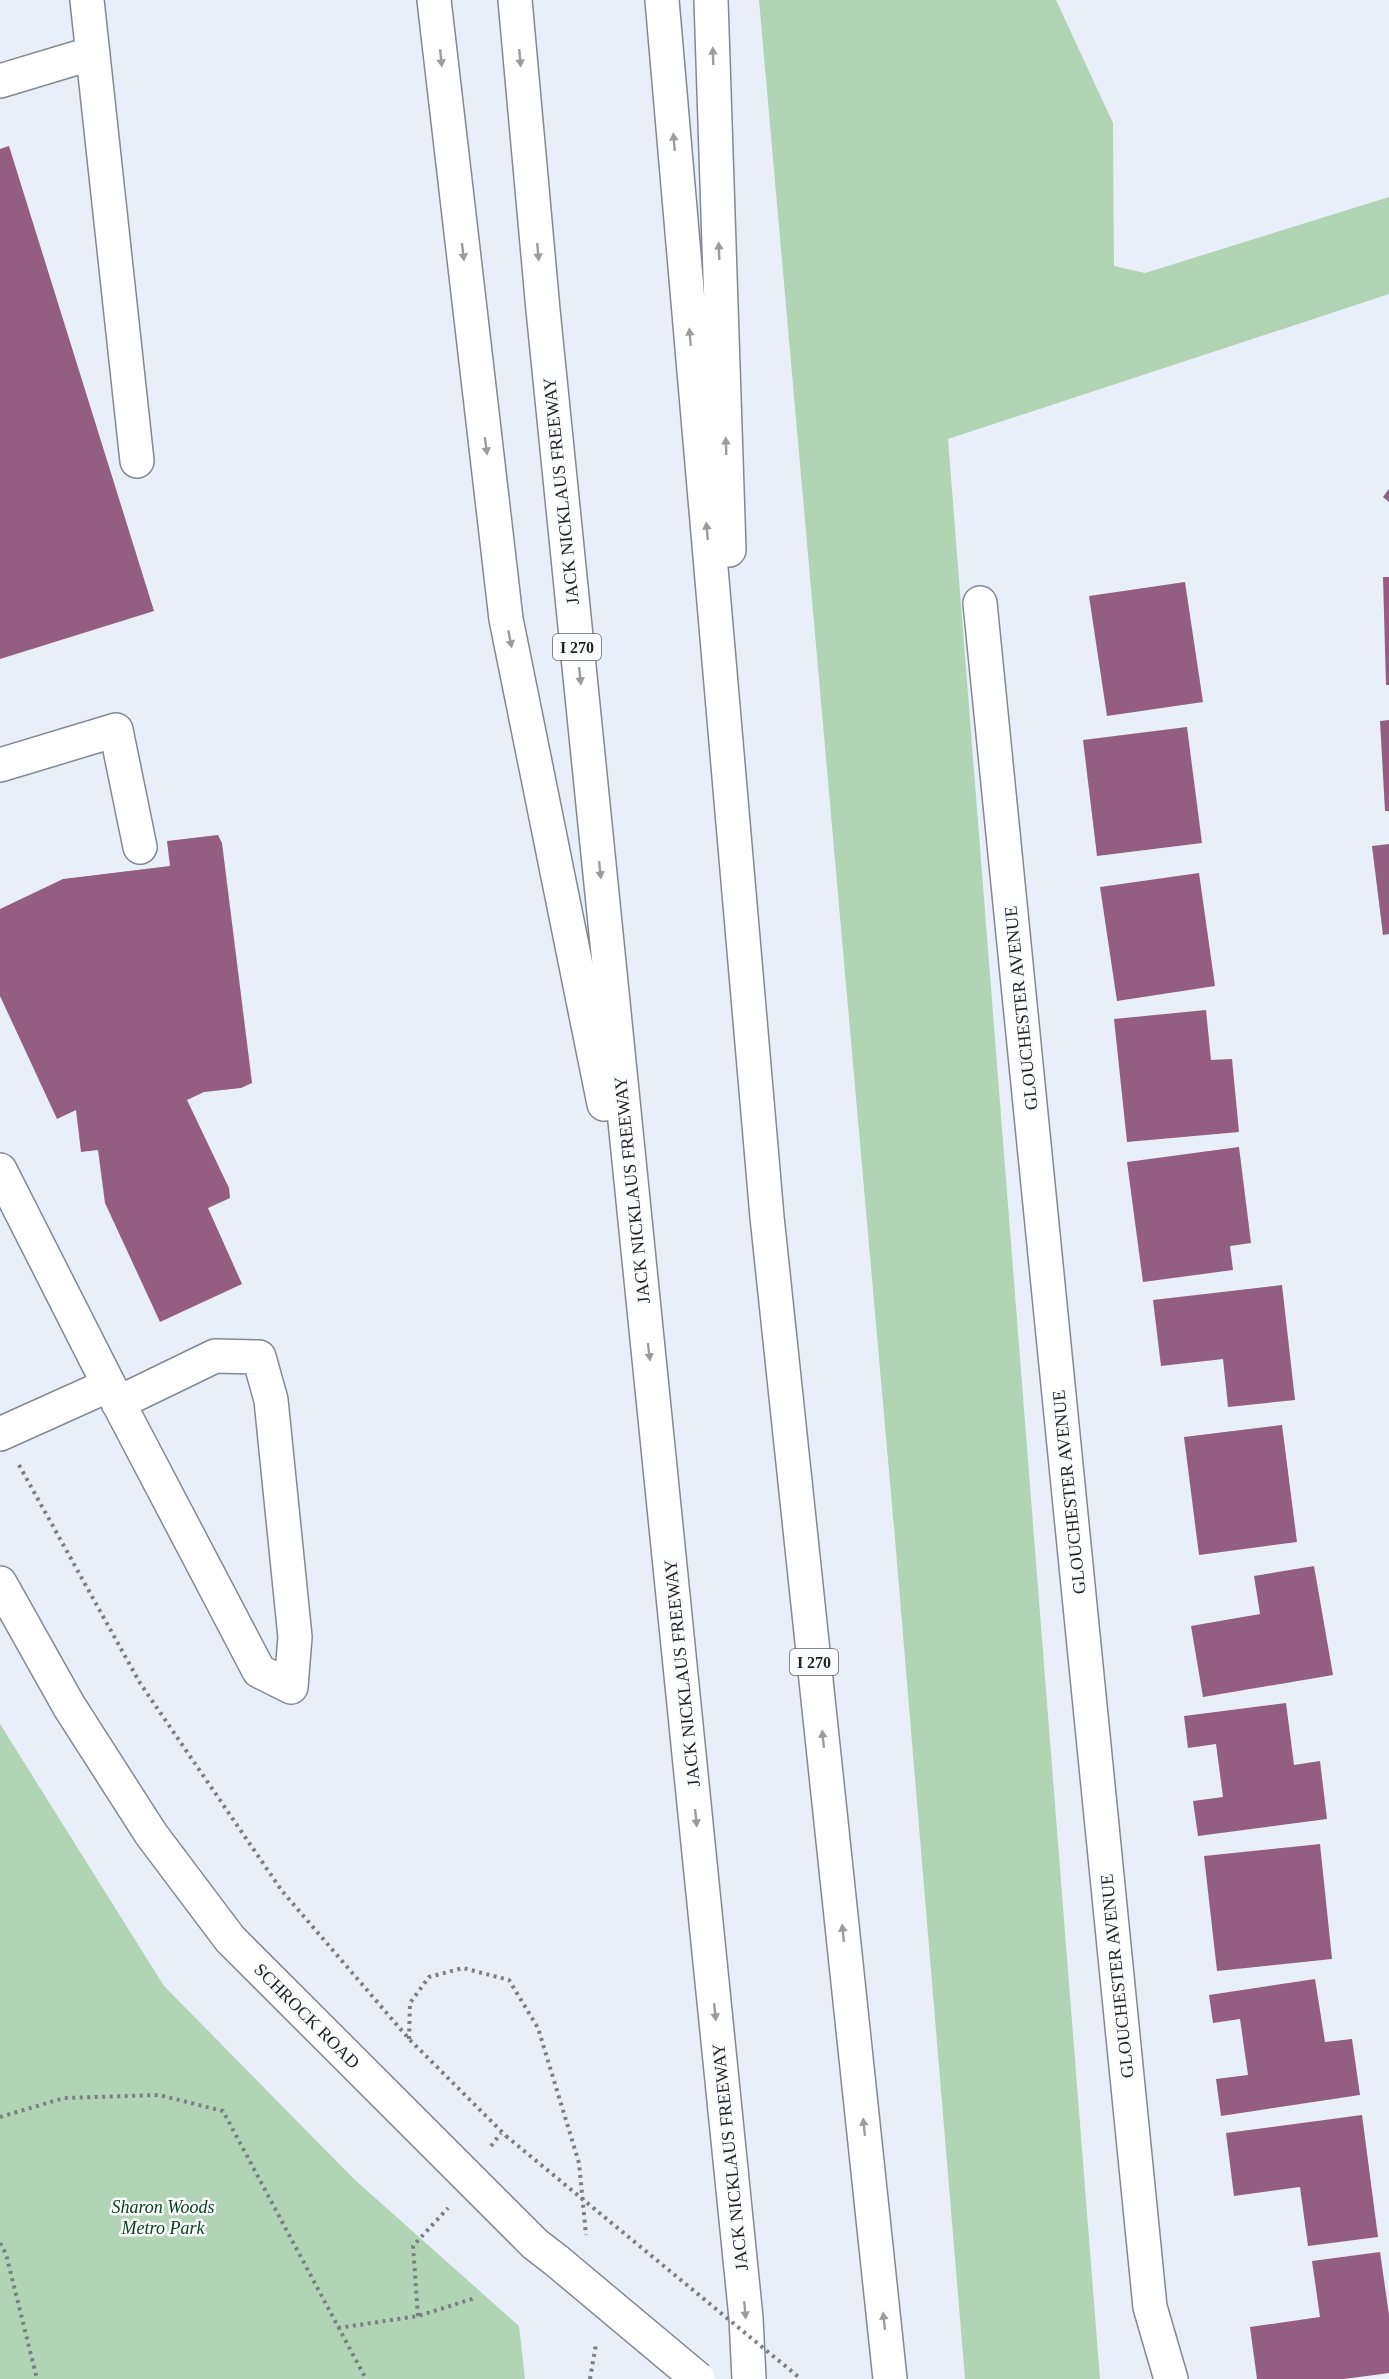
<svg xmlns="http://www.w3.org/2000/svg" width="1389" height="2379" font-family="Georgia,serif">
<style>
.green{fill:#b1d4b5}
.building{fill:#945d82}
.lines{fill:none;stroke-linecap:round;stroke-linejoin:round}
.minor-casing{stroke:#838992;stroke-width:36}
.major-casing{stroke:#838992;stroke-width:36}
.highway-casing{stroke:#838992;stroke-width:36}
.path{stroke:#7a7f85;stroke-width:4;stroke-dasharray:3 4.5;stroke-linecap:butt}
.minor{stroke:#fff;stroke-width:33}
.major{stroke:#fff;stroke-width:33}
.highway{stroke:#fff;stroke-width:33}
.major-bridge-casing{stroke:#838992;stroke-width:36;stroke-linecap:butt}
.path-bridge{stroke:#7a7f85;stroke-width:4;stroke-dasharray:3 4.5;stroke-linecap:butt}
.major-bridge{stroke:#fff;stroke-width:33}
.oneway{fill:#9a9c9d}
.labels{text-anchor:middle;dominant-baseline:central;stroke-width:5;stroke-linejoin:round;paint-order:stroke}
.shield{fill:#fbfcfe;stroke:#616366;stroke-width:1.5}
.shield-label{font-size:16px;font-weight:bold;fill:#1f2225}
.street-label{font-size:18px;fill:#1f2225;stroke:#fbfcfe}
.park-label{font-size:18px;font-style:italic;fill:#064418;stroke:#fbfcfe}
</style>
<rect width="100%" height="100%" fill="#e8eff9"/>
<path class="green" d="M759,0H1056L1113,123L1114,266L1145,273L1389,197V294L948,439L1100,2379H965L895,1539Z
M0,1724L164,1986L355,2180L519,2326L525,2379H0Z"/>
<path class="building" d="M9,146L154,611L0,659V149Z
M1389,489V502L1383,497Z
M1383,577H1389V685H1386Z
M1185,582L1203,702L1107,716L1089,596Z
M1389,720V811H1385L1380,721Z
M1187,727L1202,843L1097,856L1083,740Z
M218,835L222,843L252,1083L241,1088L204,1092L187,1100L229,1188L230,1198L208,1208L242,1284L160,1322L105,1203L98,1150L81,1152L76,1110L57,1119L0,996V909L63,879L170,866L167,841Z
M1389,844V934L1383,935L1372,846Z
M1199,873L1215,986L1117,1001L1100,887Z
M1206,1010L1211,1060L1232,1059L1239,1132L1127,1142L1114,1019Z
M1239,1147L1251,1243L1230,1246L1233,1270L1143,1282L1127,1162Z
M1282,1285L1295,1400L1228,1407L1223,1359L1161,1366L1153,1300Z
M1282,1425L1297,1542L1199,1555L1184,1437Z
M1314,1566L1333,1675L1203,1697L1191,1626L1260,1614L1254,1576Z
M1286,1703L1294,1765L1320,1761L1327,1819L1198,1836L1193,1801L1223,1797L1216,1744L1188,1748L1184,1716Z
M1320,1844L1332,1959L1217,1971L1204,1856Z
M1315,1979L1325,2042L1352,2039L1360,2095L1221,2116L1216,2079L1248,2075L1240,2019L1213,2023L1209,1995Z
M1362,2115L1378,2237L1308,2246L1300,2187L1234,2196L1226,2133Z
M1380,2252L1389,2315V2373L1344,2379H1257L1250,2327L1320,2317L1312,2261Z"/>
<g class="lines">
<g class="minor-casing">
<path id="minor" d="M87,0L137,461
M0,81L93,53
M980,603L1150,2307L1171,2379
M0,765L116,730L140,847
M0,1170L109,1385
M0,1434L109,1385L259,1671L291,1687L295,1637L271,1400L259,1357L215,1356L118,1403"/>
</g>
<g class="major-casing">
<path id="major" d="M0,1583L69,1706L151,1834L230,1939L535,2244L557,2261"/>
</g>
<g class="highway-casing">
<path id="highway" d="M434,0L506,619L604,1104
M515,0L543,310L746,2318L749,2379
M662,0L767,1217L890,2379
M711,0L729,550"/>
</g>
<path class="path" d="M19,1465L140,1683L282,1891L409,2039L506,2136
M409,2039L410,2003L429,1977L463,1968L509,1980L538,2028L579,2163L586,2235
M0,2117L64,2098L159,2095L223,2111L366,2379
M491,2146L501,2133
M0,2243L6,2254L37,2379
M418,2316L413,2246L448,2208
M338,2328L418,2316L475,2298
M590,2379L596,2344"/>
<use href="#minor" class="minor"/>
<use href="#major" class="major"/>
<use href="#highway" class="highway"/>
<g class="major-bridge-casing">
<path id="major-bridge" d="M557,2261L698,2379"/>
</g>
<path class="path-bridge" d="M506,2136L801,2379"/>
<use href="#major-bridge" class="major-bridge"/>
</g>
<defs><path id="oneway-solid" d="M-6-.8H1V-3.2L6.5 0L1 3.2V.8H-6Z" transform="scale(1.5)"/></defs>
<g class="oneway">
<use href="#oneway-solid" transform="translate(713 56) rotate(-92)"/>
<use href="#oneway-solid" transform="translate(441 58) rotate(84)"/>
<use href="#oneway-solid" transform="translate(520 58) rotate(85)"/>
<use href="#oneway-solid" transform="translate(674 142) rotate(-95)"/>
<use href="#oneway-solid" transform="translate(719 251) rotate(-92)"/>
<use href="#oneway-solid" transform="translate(463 252) rotate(83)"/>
<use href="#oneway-solid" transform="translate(538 252) rotate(85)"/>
<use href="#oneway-solid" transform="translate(690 337) rotate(-95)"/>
<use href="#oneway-solid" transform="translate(486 446) rotate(83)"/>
<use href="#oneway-solid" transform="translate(726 446) rotate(-92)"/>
<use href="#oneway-solid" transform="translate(707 531) rotate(-95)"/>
<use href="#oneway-solid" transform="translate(510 639) rotate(79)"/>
<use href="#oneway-solid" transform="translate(580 676) rotate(84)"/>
<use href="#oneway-solid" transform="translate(600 870) rotate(84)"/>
<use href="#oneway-solid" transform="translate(649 1352) rotate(83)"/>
<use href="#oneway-solid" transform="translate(823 1739) rotate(-96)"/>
<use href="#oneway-solid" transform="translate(696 1818) rotate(84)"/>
<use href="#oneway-solid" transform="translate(843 1933) rotate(-96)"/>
<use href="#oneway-solid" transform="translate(715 2012) rotate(84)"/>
<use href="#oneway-solid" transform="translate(864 2127) rotate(-96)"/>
<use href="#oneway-solid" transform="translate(745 2310) rotate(85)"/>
<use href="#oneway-solid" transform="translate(884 2321) rotate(-96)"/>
</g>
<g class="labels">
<g class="shield">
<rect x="553" y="634" width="48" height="26" rx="4.5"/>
<rect x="790" y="1649" width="48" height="26" rx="4.5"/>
</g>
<g class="shield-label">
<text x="577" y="647">I 270</text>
<text x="814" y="1662">I 270</text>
</g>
<g class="street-label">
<text transform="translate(561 491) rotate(-96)">JACK NICKLAUS FREEWAY</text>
<text transform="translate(1021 1008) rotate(-96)">GLOUCHESTER AVENUE</text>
<text transform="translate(632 1190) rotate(-96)">JACK NICKLAUS FREEWAY</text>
<text transform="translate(1069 1492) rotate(-96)">GLOUCHESTER AVENUE</text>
<text transform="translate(682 1673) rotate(-96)">JACK NICKLAUS FREEWAY</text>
<text transform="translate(1117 1976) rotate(-96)">GLOUCHESTER AVENUE</text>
<text transform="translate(307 2016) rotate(45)">SCHROCK ROAD</text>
<text transform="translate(730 2157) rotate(-96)">JACK NICKLAUS FREEWAY</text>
</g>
<g class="park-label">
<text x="163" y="2207">Sharon Woods<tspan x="163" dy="21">Metro Park</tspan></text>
</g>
</g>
</svg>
